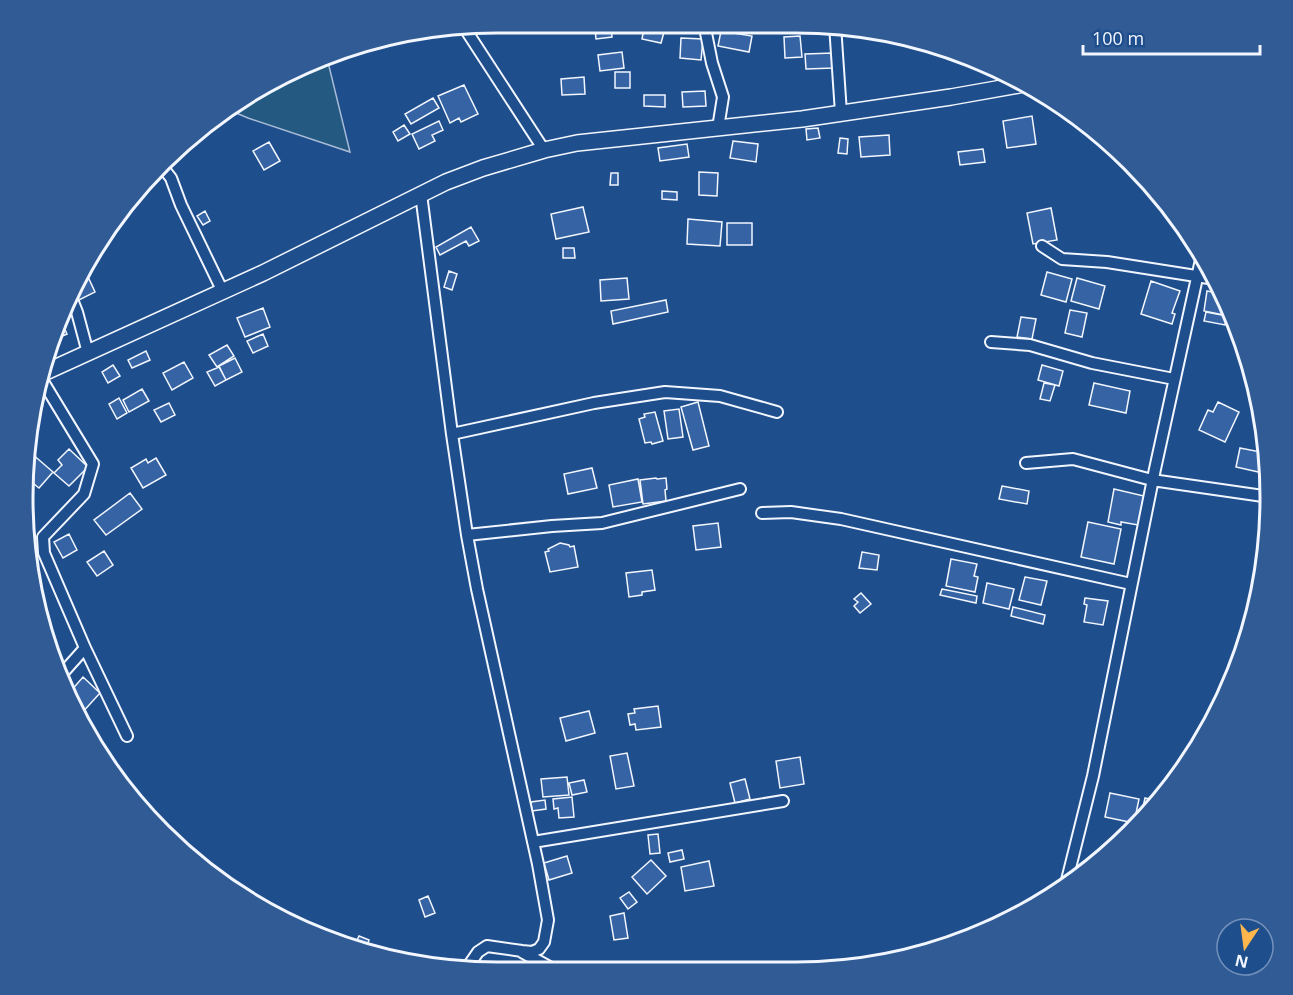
<svg xmlns="http://www.w3.org/2000/svg" width="1293" height="995" font-family="'Open Sans',sans-serif">
<style>
.green{fill:#245a82;stroke:#a8bbd7;stroke-width:1.5}
.building{fill:#3563a3;stroke:#f2f6ff;stroke-width:1.5}
.lines{fill:none;stroke-linecap:round;stroke-linejoin:round}
.street-casing{stroke:#f2f6ff;stroke-width:14}
.secondary-casing{stroke:#f2f6ff;stroke-width:18}
.street{stroke:#1f4e8c;stroke-width:10}
.secondary{stroke:#1f4e8c;stroke-width:15}
.rim{fill:none;stroke:#f2f6ff;stroke-width:3}
</style>
<rect width="100%" height="100%" fill="#1f4e8c"/>
<path class="green" d="M327,58L350,152L248,118L229,110L260,86Z"/>
<path class="building" d="M771,23H793L794,31L772,33Z
M611,26L612,37L596,39L595,28Z
M644,28L664,32L661,43L642,39Z
M721,31L752,36L749,52L718,46Z
M800,36L802,57L785,58L784,37Z
M681,38L703,39L701,60L680,58Z
M622,52L624,68L600,71L598,55Z
M833,53L834,68L806,69L805,54Z
M615,72H630V88H615Z
M584,77L585,94L562,95L561,79Z
M464,85L478,114L461,122L459,118L450,123L438,96Z
M705,91L706,106L683,107L682,92Z
M644,95H665V107L644,106Z
M433,98L439,108L411,124L405,114Z
M1032,116L1036,144L1007,148L1003,121Z
M439,121L443,130L432,135L435,141L419,149L412,134Z
M404,125L410,134L398,141L393,132Z
M818,128L820,138L807,140L806,129Z
M889,135L890,155L861,157L859,137Z
M840,138L848,139L847,154L838,153Z
M733,141L758,144L756,162L730,158Z
M269,142L280,161L264,170L253,151Z
M687,144L689,157L660,161L658,148Z
M983,149L985,162L960,165L958,152Z
M699,172L718,173L717,196L699,195Z
M611,173H618V185H610Z
M662,191L677,192V200L662,199Z
M583,207L589,232L556,239L551,214Z
M1051,208L1057,240L1033,244L1027,213Z
M205,211L210,221L203,225L197,216Z
M688,219L722,222L720,246L687,244Z
M727,223H752V245H727Z
M471,227L479,241L469,246L466,241L440,255L436,247Z
M563,248H574L575,258H563Z
M449,271L457,274L452,290L444,287Z
M1047,272L1072,279L1066,302L1041,295Z
M83,274L85,278L88,277L95,292L75,302L72,294L79,276Z
M627,278L629,299L601,301L600,280Z
M1077,278L1105,286L1099,309L1071,301Z
M1151,281L1180,291L1172,313L1175,314L1172,324L1141,314Z
M1207,291L1223,294L1231,309L1229,316L1204,311Z
M666,300L668,312L613,324L611,311Z
M263,308L270,327L245,337L237,318Z
M1070,310L1087,313L1082,337L1065,333Z
M1206,312L1227,316L1225,325L1204,321Z
M1021,317L1036,319L1032,339L1017,337Z
M61,320L67,334L53,340Z
M263,334L268,346L253,353L247,341Z
M227,345L234,356L217,367L209,355Z
M146,351L150,360L132,368L128,360Z
M235,358L242,372L226,380L219,366Z
M184,362L193,378L172,390L163,373Z
M113,365L120,376L108,383L102,372Z
M1042,365L1063,371L1059,386L1038,380Z
M219,367L226,380L215,386L207,372Z
M1044,383L1055,385L1050,401L1040,399Z
M1094,383L1130,391L1126,413L1089,405Z
M142,389L149,401L129,412L123,400Z
M119,398L127,413L117,419L109,404Z
M698,402L709,446L693,450L681,407Z
M1218,402L1239,412L1225,442L1199,430L1208,410L1213,412Z
M169,403L175,415L161,422L154,410Z
M679,409L683,437L668,439L664,411Z
M655,412L663,441L652,444L651,442L645,443L639,419L645,417L644,414Z
M1240,448L1266,453L1263,473L1236,467Z
M69,449L88,467L69,486L54,473L62,465L58,460Z
M31,453L53,472L39,488L29,480L34,474L29,470Z
M156,458L166,475L143,488L131,468L146,459L148,463Z
M592,468L597,488L568,494L564,474Z
M656,478L657,479L666,478L667,489L665,490L666,501L643,504L640,480Z
M638,479L642,502L613,507L609,485Z
M1002,486L1029,491L1027,504L999,499Z
M1114,489L1144,496L1138,525L1121,522V525L1108,522Z
M130,493L142,509L106,535L94,520Z
M1088,522L1121,529L1114,564L1081,557Z
M718,523L721,547L696,550L693,526Z
M69,534L77,550L63,558L54,542Z
M560,543L569,545L570,547L574,546L578,567L550,572L545,552L549,551L548,549Z
M104,551L113,565L97,576L87,562Z
M862,552L879,555L877,570L859,568Z
M951,559L977,564L974,576L978,577L975,592L946,586Z
M652,570L655,590L642,592V595L629,597L626,573Z
M1025,577L1047,581L1041,605L1019,600Z
M987,583L1014,589L1009,609L983,603Z
M942,589L977,596L976,603L940,595Z
M861,593L871,604L860,613L854,606L858,602L854,599Z
M1085,598L1108,601L1103,625L1084,622L1087,605L1084,604Z
M1013,607L1045,615L1043,624L1011,616Z
M83,677L100,693L80,715L69,693Z
M658,706L661,727L636,730L635,724L630,725L628,714L635,713L634,709Z
M589,711L595,733L566,741L560,718Z
M627,753L634,786L616,789L610,756Z
M800,757L804,784L780,788L776,761Z
M567,777L569,795L543,797L541,779Z
M745,779L750,799L735,803L730,783Z
M584,780L587,792L572,795L569,783Z
M1110,793L1139,799L1134,823L1105,817Z
M572,797L574,817L559,818L558,808L554,809L553,799Z
M1145,798L1158,801L1141,821H1140Z
M545,800L546,809L532,811L531,802Z
M658,834L660,853L650,854L648,835Z
M682,850L684,859L670,862L668,853Z
M567,856L572,873L549,880L544,863Z
M651,860L666,876L647,894L632,877Z
M709,861L714,886L685,891L681,867Z
M629,892L637,902L628,909L620,898Z
M428,896L435,913L425,917L419,900Z
M624,913L628,938L614,940L610,916Z
M359,936L369,940L365,952L353,949Z"/>
<g class="lines">
<g class="street-casing">
<path id="street" d="M704,23L712,63L723,97L718,128
M835,25L841,113
M464,27L544,150
M160,164L171,178L181,205L223,292
M421,194L452,434L467,535L477,589L538,864L548,920L544,942L539,949L532,952L522,951L487,946L478,952L467,968
M1042,246L1062,259L1107,262L1215,279
M71,297L77,312L88,353
M991,342L1030,345L1092,363L1174,379
M39,375L93,464L84,494L43,537L44,553L85,648L127,736
M452,434L594,403L665,392L720,396L777,412
M1026,463L1073,459L1152,480L1270,497
M762,513L791,512L841,519L1131,584
M467,535L552,526L602,523L740,489
M60,676L85,648
M533,842L783,801
M1065,888L1093,776L1155,469L1202,255
M522,952L551,968"/>
</g>
<g class="secondary-casing">
<path id="secondary" d="M39,375L263,273L446,182L483,168L544,150L577,143L802,119L951,97L1019,85"/>
</g>
<use href="#street" class="street"/>
<use href="#secondary" class="secondary"/>
</g>
<path d="M0 0H1293V995H0ZM497 33H796A464 464 0 0 1 1260 497V498A464 464 0 0 1 796 962H497A464 464 0 0 1 33 498V497A464 464 0 0 1 497 33Z" fill="#305b95" fill-rule="evenodd"/>
<path class="rim" d="M497 33H796A464 464 0 0 1 1260 497V498A464 464 0 0 1 796 962H497A464 464 0 0 1 33 498V497A464 464 0 0 1 497 33Z"/>
<g transform="translate(1245 947) rotate(193)"><circle r="28" fill="#1f4e8c" stroke="#7391ba" stroke-width="1.5"/>
<path d="M0-4.5L10 22L0 15L-10 22Z" fill="#ffb74d"/>
<text y="-9" font-size="16" font-weight="bold" text-anchor="middle" fill="#f2f6ff">N</text>
</g>
<path d="M1083 45v9h177v-9" fill="none" stroke="#f2f6ff" stroke-width="3"/>
<text x="1092" y="45" font-size="18" fill="#f2f6ff" stroke="#1f4e8c" stroke-width="4.5" paint-order="stroke">100 m</text>
</svg>
